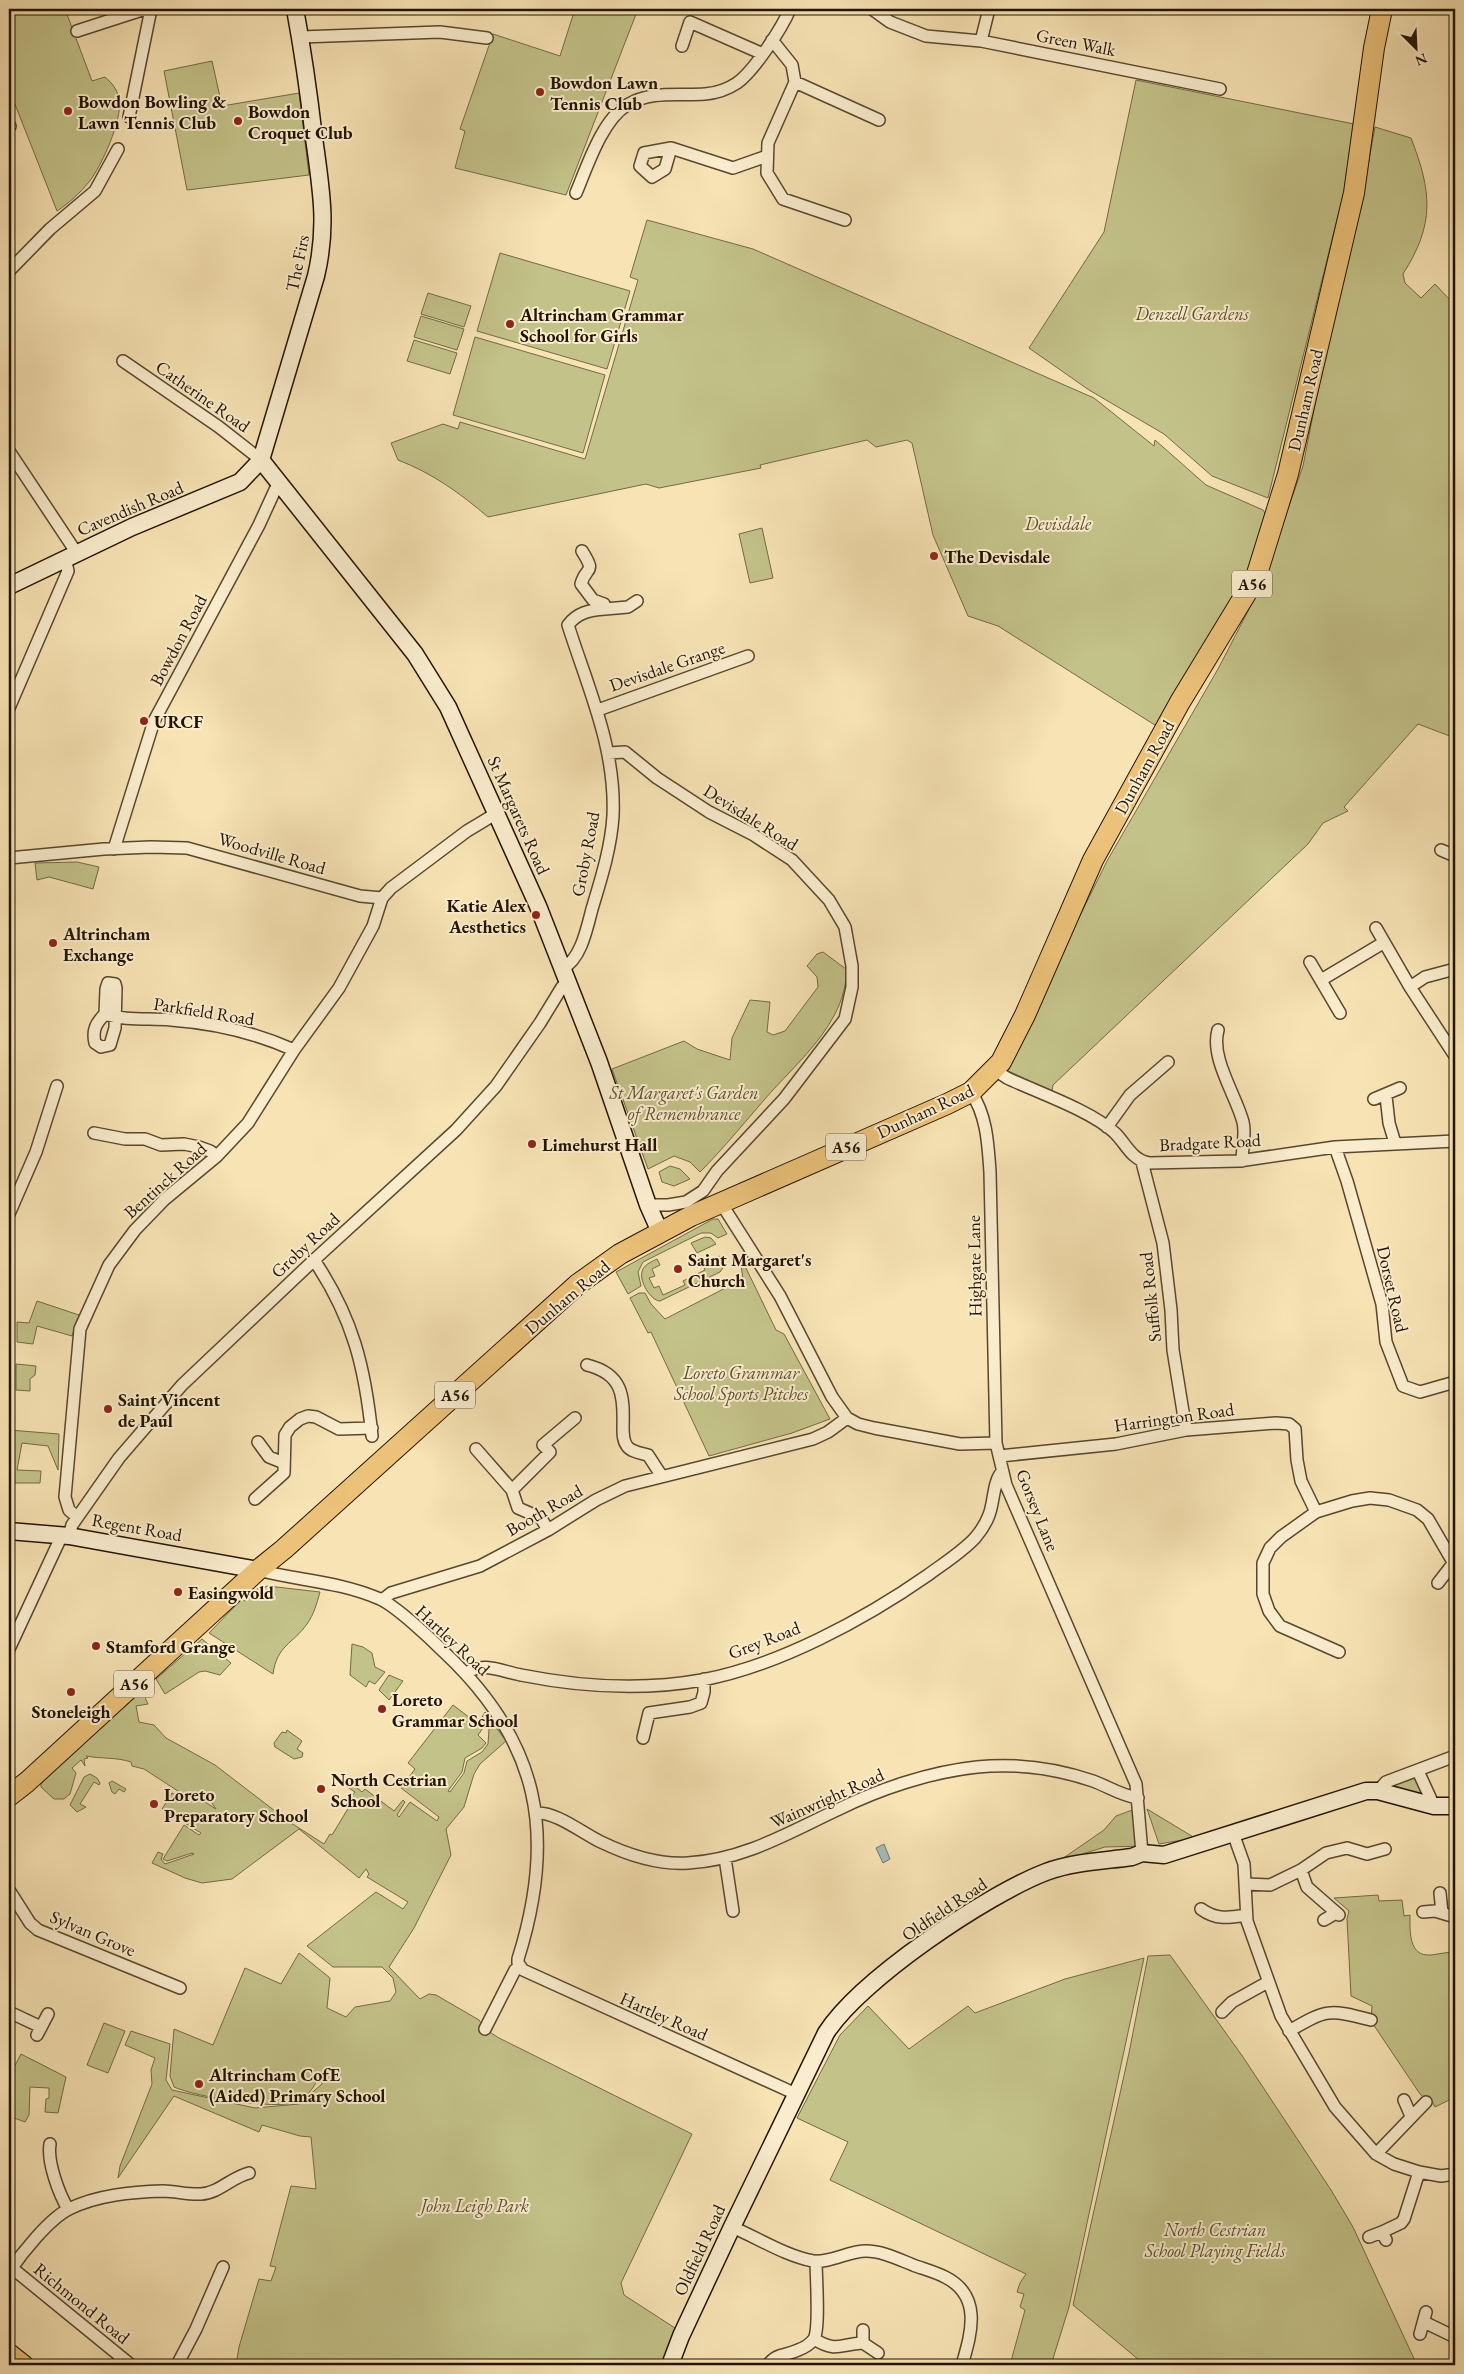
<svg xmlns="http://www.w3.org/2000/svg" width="1464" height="2374" font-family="'EB Garamond',serif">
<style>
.green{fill:#c3c289;stroke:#736a45}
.water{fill:#a4bbb9;stroke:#70786f}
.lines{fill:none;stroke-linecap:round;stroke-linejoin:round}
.street-casing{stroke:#58472e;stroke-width:14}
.secondary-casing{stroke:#231301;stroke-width:19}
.highway-casing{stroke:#231301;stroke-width:22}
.street{stroke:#faedce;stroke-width:11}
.secondary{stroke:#faedce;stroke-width:16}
.highway{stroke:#ecc27a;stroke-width:20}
.poi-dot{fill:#8f2418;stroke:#faedce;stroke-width:2}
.labels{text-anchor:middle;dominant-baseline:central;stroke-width:4;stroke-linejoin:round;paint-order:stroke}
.shield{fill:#faedce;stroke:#64543e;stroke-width:1}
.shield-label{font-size:16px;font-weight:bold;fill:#231301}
.street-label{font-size:18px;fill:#231301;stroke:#faedce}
.poi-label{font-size:18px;font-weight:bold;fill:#231301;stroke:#faedce;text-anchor:start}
.park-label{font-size:18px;font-style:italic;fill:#5b5031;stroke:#faedce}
</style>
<rect width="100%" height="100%" fill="#f7e3b4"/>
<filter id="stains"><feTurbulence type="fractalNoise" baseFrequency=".004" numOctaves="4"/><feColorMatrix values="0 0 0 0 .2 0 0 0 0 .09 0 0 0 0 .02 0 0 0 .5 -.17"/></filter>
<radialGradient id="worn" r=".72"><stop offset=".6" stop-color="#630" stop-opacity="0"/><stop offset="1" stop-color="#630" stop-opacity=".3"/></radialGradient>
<path class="green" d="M9,9H65L92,81L105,77C112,83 118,90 119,100C123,119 101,167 89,182C79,194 69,203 57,211L9,89Z
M575,9H638L566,195L455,168L465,131L460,129L493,34L560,56Z
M212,61L222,106L299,93L309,175L187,190L164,71Z
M1136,80L1354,124L1344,191L1268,498L1212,476L1164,434L1089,390L1029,348L1104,232Z
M1375,127L1411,138C1432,192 1435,224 1403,274L1405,283L1421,298L1435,284L1450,300L1455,295V738L1418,724L1344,807L1348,811L1323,823L1308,844L1053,1085L1052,1091L1004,1069L1107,861L1218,669L1261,586L1303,466L1325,353L1368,165Z
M647,220L753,249L1094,398L1154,446L1155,440L1206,485L1263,510L1265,513L1249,578L1158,727L998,626L968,616L933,535L912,443L907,440L876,447L867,440L760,465L761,468L659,488L646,484L488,517C460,493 432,473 398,460L391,443L443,424L458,429L460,422L585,459L638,280L630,277Z
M500,253L630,291L607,369L477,331Z
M428,293L471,306L464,327L421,314Z
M421,316L464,329L457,350L414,337Z
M475,337L605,375L583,453L453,415Z
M414,340L457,353L450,374L407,361Z
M762,528L773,578L750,583L739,534Z
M77,862L99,867L93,889L49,877L37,880L35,863Z
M823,952L846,969C847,984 842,1000 835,1014C820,1043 794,1067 772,1091C748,1118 726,1146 700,1172L690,1162L674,1156L648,1169L612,1069L684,1041L697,1049L730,1060L732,1038L750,1000L770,1002L767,1032L773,1035L785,1031L818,987L817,977L807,966L817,954Z
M670,1166L680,1169L690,1179L674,1186L662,1182L659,1172Z
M713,1219H718L727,1234L718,1238L711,1233H701L643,1262L638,1272L641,1286L628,1294L616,1272Z
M705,1237L711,1238L716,1244L697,1253L691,1243Z
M720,1256L725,1265L720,1272L660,1301C651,1301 639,1281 642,1272C643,1265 651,1262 657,1259L660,1265L652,1269L655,1276L649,1278L654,1288L659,1286L663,1295L685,1285L683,1281L705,1270L703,1265Z
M744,1264L776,1330L784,1334L830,1419L792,1433L709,1456L651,1332L648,1333L630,1298L639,1293H645L651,1304L665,1319L743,1279L741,1265Z
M37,1301L79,1315L72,1336L37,1326L33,1344L17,1342V1322L29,1323Z
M16,1364L36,1366L35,1375L30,1379V1391L16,1390Z
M9,1430L59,1434L58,1470L48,1446L22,1443L17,1470L41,1471L40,1483H9Z
M268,1586L320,1592C317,1603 314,1614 307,1624C293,1644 277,1645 273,1674L209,1633L242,1599L245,1601L254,1590Z
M202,1639L231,1663L220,1675L205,1671L199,1672L165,1694L156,1679Z
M352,1644L363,1647L372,1653L375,1667L385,1672L375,1684L369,1681L366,1687L350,1675Z
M389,1675L403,1681L389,1700L379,1690Z
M142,1691L148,1704L136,1706L139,1722L154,1725L166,1738L215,1765L288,1821L324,1844L330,1834L332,1835L352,1802L350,1799L355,1792L340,1782L343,1776L362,1792L365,1789L394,1811L403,1800L405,1802L397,1815L399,1817L410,1802L437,1821L439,1817L401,1788L415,1769L408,1763L453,1705L483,1728L478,1735L486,1743L482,1748L465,1758L462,1772L448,1791L450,1792L464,1773L467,1761L482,1752L488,1744L489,1729L481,1719L485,1712L506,1741L480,1764L474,1774L464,1807L446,1829L451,1855L414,1928L389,1967L420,1999L429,1994L436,1995L479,2020L485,2029L499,2038L692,2134L621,2283L624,2295L675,2328L662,2365H236L239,2347L259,2279L271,2281L276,2267L270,2266L291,2186L316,2189L311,2137L300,2136L262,2125L259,2132L174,2096L118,2178L120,2166L152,2084L151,2070L155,2058L125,2045L131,2031L170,2044L166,2080L172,2090L255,2108L299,2104L322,2084L321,2073C317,2082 308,2098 297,2102C274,2110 197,2097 174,2087L170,2076L174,2029L213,2045L245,1968L281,1984L299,1953L330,1978L327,2008L346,2017L355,2007L390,2001L396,1992L393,1978L382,1967H333L307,1946L376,1892L403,1909L408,1902L367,1877L369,1874L366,1869L359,1878L299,1829L232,1879L202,1883L185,1878L152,1863L158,1852L163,1854L161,1859L165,1864L194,1854L192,1853L167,1861L163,1859L184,1825L199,1835L201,1833L162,1809L172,1793L182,1798L194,1795L216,1809C200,1786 206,1793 181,1793L144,1769L132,1766L131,1762C116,1757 102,1759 86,1756L88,1758L84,1759L85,1766L81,1760L72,1768L76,1773L70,1794L64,1799H54L41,1787V1784L49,1775Z
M287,1730L302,1741L297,1749L303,1753L302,1757L294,1759L275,1747L274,1743L282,1732L286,1733Z
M1418,1771L1434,1806L1378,1791Z
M90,1774L97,1778L100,1783L99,1785L94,1782L80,1804L86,1807L77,1812L70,1805L84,1777Z
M112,1781L126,1789L124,1792L119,1789L115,1794L112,1792L109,1783Z
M1135,1809L1146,1846L1105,1847L1059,1861L1104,1830L1116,1816Z
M1147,1809L1195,1838L1159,1844Z
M1378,1895L1379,1901L1402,1900L1404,1916L1410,1915C1410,1930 1408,1957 1431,1955C1439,1954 1447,1952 1455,1952V2097L1435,2107L1430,2097H1423L1420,2094L1371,2021L1372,2006L1351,1996L1347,1919L1349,1911L1334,1898Z
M1170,1955L1243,2057L1331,2190L1353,2227L1417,2365H1145L1073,2305L1129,2053L1148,1956Z
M1144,1958L1069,2307L1051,2365H1010L1025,2310L1020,2307L1024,2294L1017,2292L1020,2283L1026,2274L830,2180L848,2142L797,2118L840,2035L868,2006L909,2049L968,2006L975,2013L1065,1979Z
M104,2023L125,2031L108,2073L87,2065Z
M21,2054L66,2077L58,2113L45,2112L46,2099L49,2098V2088L30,2087L29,2115L25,2122L9,2116V2077Z"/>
<path class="water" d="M884,1844L890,1859L883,1863L876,1848Z"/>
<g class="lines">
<g class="street-casing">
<path id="street" d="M872,9L890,22L926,36L981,41L1220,89
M77,31L145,9
M301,37L440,32L487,38
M772,40L792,65L795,82L768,143L767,173L783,199L845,220
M981,41L989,9
M682,46L690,22L763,54
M795,82L879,120
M129,117L151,9
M9,126H10
M671,148L665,169L652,177L640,166L644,153L671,148L733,168L767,156
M576,193C587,167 602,120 627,105C652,90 678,96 705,94C717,93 728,89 737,83C754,71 782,28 790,9
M9,271L50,229L95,191L118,149
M123,361L219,427L261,460
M9,451L76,552
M605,609L628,607L637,601
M9,708L68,571L65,558
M598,710L748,656
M608,753L625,752L657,778L709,812L752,834L792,860L829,900L845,927L852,966V987L845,1019L784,1099L717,1171L703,1191L686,1202L668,1205H648
M114,849L154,721L259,525L275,490L280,485
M1441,850L1455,856
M9,858L104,849L151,847L187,848L360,896L382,898
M1376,928L1410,987L1455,1056
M1310,962L1340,1013
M563,968C581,959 587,928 592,909C601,879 611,848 613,816C616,748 588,688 568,625C577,613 589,610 605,609L604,604L593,600L581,584C586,565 597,575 582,551
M1321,980L1383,943
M108,983L115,984L116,988L115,1028L110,1045L101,1047L95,1043C92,1030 96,1023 105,1014L106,989Z
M1410,987L1425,977L1455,969
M105,1014C126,1021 149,1018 171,1020C213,1023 256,1033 294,1050
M1218,1030C1210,1058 1236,1095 1243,1122C1246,1134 1242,1149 1242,1161
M995,1070L1007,1078C1037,1092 1092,1111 1115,1133C1126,1144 1132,1160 1149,1163L1239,1161L1335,1147L1455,1141
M971,1092C987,1116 988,1144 990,1172L996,1443L1006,1485L1136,1784L1142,1853
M1386,1096L1389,1123L1395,1143
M1374,1099L1400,1088
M1107,1127L1130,1095L1168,1062
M94,1133L125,1139H145L161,1145L184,1144L199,1147L210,1151L217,1156
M1335,1147L1347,1181L1382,1304L1386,1342L1403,1386L1420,1392L1455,1382
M1142,1162L1163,1243L1171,1310L1173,1350L1186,1430
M721,1203L780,1296L832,1397L847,1418L858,1424L874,1428L960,1444L996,1443
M9,1214L36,1152L57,1086
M314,1260C353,1318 365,1367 372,1436
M587,1365C623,1374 624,1396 623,1427C623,1434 623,1441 627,1446C631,1452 641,1453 648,1455L661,1475
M258,1442L269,1457L284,1463
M476,1449L512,1490L518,1508L541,1518L548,1530
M1000,1456L1116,1444L1186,1430L1276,1423L1289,1424L1295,1429L1297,1460L1301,1481L1316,1512
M512,1490L550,1452L543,1445L575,1418
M255,1499L284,1473L285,1435L290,1427L300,1419L308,1416L316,1417L339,1429L372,1428
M77,1517L69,1510L65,1497L80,1329L109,1265L135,1230L165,1199L217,1156L248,1123L294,1050L339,988L373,926L382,898L391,888L467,831L497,813
M69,1536L72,1525L119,1458L182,1385L314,1260L456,1130L496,1086L540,1023L562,987L568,983
M258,1570C300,1581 338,1581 380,1599C397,1607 430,1638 444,1652C540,1742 557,1835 518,1959V1963L523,1970L796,2094
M1438,1583L1455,1561
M382,1600L391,1593L480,1566L548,1530L596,1500L625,1486L813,1439L828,1432L847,1418
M9,1649L62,1535
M1339,1652L1280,1626L1269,1611L1263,1594V1563L1270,1548L1281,1537L1316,1512L1352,1501L1370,1498L1389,1500L1417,1510L1428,1519L1453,1562
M467,1673C482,1661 504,1672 521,1675C581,1687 641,1691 702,1680C778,1666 865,1619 928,1575C943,1564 962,1552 975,1538C981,1531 986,1523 989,1515C994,1503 993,1481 1002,1472
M643,1738L649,1713L690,1707L701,1703L704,1692V1679
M1418,1771L1434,1806
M1378,1791L1386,1782L1455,1756
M536,1813C555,1811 584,1834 601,1842C628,1855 658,1865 688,1863C743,1860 788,1833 837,1810C879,1789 930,1772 977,1767C1016,1763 1055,1768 1093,1781C1107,1786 1122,1796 1138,1798
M1233,1833L1244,1864L1247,1921L1281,2016L1335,2107L1376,2154L1394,2164L1419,2172L1441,2176L1455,2174
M725,1858L733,1911
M1301,1870L1307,1887L1339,1915
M1246,1884L1270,1885L1301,1870L1326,1853L1347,1848L1367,1854L1385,1849
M9,1890L30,1923L38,1930L180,1988
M1440,1893L1442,1913
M1201,1909C1216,1920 1229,1918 1246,1915
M1423,1912L1435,1911L1455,1917
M1324,1920L1336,1913
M9,2012L41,2027
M1222,2012L1232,2002L1268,1982
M485,2029L515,1970L520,1967
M1289,2031C1327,2009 1328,2009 1371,2020
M37,2035L48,2014
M1404,2100L1411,2116
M50,2144C47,2162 59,2194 68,2209
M1376,2154L1426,2102
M732,2227C758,2238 786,2256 813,2261C831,2263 848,2251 866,2251C882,2251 898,2259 913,2265C924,2269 935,2272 945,2277C983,2296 971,2334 962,2365
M1382,2232L1401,2223L1404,2219L1419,2172
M1369,2237L1382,2232L1386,2240
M12,2268L131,2365
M9,2272C22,2253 49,2219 69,2209C97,2195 132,2192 163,2191C176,2191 188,2195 201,2194C219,2193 232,2177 249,2173
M1424,2322L1455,2337
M863,2330V2343
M1420,2334L1426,2312
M814,2339C837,2353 839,2344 863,2343L878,2353
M177,2365L196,2329L223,2267
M768,2365C776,2353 786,2356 798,2350C804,2348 810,2344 814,2339C820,2328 816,2276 816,2261"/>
</g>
<g class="secondary-casing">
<path id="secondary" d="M261,460L415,654L448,707L538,906L599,1062L648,1205L660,1232
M9,586L132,527L240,482L261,460L316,276C328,226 321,189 314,138C309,95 303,52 295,9
M9,1531L69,1536L258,1570
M670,2365L681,2336L732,2227L826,2033C860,1980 986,1895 1046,1872C1073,1862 1103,1861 1132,1857L1142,1853L1164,1855L1366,1791H1378L1434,1806H1455"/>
</g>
<g class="highway-casing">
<path id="highway" d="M9,1796L27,1782L258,1570L284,1549L578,1284L620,1254L691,1216L947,1104L971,1092L1001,1062L1025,1015L1093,860L1180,702L1256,577L1288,474L1354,193L1374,48L1382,9
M9,2354L23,2365"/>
</g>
<use href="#street" class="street"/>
<use href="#secondary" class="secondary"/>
<use href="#highway" class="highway"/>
</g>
<g class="poi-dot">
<circle cx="540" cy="92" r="5"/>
<circle cx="68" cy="111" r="5"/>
<circle cx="238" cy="121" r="5"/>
<circle cx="510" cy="324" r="5"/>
<circle cx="934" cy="556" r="5"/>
<circle cx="144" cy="721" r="5"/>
<circle cx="536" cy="915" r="5"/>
<circle cx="53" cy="943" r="5"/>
<circle cx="532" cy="1144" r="5"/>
<circle cx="678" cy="1269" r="5"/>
<circle cx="108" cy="1409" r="5"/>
<circle cx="178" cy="1592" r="5"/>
<circle cx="96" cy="1646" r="5"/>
<circle cx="71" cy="1692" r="5"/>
<circle cx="382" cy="1709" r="5"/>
<circle cx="321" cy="1789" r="5"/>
<circle cx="154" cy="1804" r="5"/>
<circle cx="199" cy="2084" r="5"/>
</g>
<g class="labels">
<g class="shield">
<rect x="1232" y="570.5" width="40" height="27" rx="4"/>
<rect x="826" y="1133.5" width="40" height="27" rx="4"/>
<rect x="435" y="1381.5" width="40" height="27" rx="4"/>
<rect x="114" y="1670.5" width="40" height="27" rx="4"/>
</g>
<g class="shield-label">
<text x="1252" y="584">A56</text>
<text x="846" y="1147">A56</text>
<text x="455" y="1395">A56</text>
<text x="134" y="1684">A56</text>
</g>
<g class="street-label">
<text transform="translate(1076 42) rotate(11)">Green Walk</text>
<text transform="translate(297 263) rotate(-78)">The Firs</text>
<text transform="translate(203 396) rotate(35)">Catherine Road</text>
<text transform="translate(1305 400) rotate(-77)">Dunham Road</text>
<text transform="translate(130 508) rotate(-23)">Cavendish Road</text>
<text transform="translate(178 640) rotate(-62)">Bowdon Road</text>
<text transform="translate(667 666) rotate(-19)">Devisdale Grange</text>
<text transform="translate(1144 767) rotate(-61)">Dunham Road</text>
<text transform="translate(519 815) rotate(66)">St Margarets Road</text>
<text transform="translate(751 817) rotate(32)">Devisdale Road</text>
<text transform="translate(272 853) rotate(16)">Woodville Road</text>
<text transform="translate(585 854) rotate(-79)">Groby Road</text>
<text transform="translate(204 1011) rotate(9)">Parkfield Road</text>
<text transform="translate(925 1111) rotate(-25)">Dunham Road</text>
<text transform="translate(1210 1142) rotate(-3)">Bradgate Road</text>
<text transform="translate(165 1180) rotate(-42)">Bentinck Road</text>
<text transform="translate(305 1245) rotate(-43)">Groby Road</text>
<text transform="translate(974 1266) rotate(-91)">Highgate Lane</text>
<text transform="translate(1393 1289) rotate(77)">Dorset Road</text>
<text transform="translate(567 1297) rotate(-40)">Dunham Road</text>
<text transform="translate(1150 1297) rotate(-96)">Suffolk Road</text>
<text transform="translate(1174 1417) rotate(-8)">Harrington Road</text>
<text transform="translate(544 1510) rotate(-30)">Booth Road</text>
<text transform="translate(1038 1510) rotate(68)">Gorsey Lane</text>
<text transform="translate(137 1527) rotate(10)">Regent Road</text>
<text transform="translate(453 1640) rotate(43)">Hartley Road</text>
<text transform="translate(764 1640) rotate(-21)">Grey Road</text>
<text transform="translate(827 1798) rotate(-24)">Wainwright Road</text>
<text transform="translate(944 1909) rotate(-34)">Oldfield Road</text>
<text transform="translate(93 1933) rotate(23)">Sylvan Grove</text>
<text transform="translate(664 2016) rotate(24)">Hartley Road</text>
<text transform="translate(699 2250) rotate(-65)">Oldfield Road</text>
<text transform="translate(82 2303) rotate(39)">Richmond Road</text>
</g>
<g class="poi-label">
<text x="550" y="82">Bowdon Lawn<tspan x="550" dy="21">Tennis Club</tspan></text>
<text x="78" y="101">Bowdon Bowling &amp;<tspan x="78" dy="21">Lawn Tennis Club</tspan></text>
<text x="248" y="111">Bowdon<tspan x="248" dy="21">Croquet Club</tspan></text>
<text x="520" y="314">Altrincham Grammar<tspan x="520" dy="21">School for Girls</tspan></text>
<text x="944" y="556">The Devisdale</text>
<text x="154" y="721">URCF</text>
<text x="526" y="905" text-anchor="end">Katie Alex<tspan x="526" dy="21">Aesthetics</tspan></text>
<text x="63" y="933">Altrincham<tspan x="63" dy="21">Exchange</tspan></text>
<text x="542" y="1144">Limehurst Hall</text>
<text x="688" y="1259">Saint Margaret's<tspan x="688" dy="21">Church</tspan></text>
<text x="118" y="1399">Saint Vincent<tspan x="118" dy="21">de Paul</tspan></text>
<text x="188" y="1592">Easingwold</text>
<text x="106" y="1646">Stamford Grange</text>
<text x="392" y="1699">Loreto<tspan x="392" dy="21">Grammar School</tspan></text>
<text x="71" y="1711" text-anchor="middle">Stoneleigh</text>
<text x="331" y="1779">North Cestrian<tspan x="331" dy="21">School</tspan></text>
<text x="164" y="1794">Loreto<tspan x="164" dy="21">Preparatory School</tspan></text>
<text x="209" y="2074">Altrincham CofE<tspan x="209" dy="21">(Aided) Primary School</tspan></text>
</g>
<g class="park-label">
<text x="1192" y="313">Denzell Gardens</text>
<text x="1058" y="523">Devisdale</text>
<text x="684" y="1092">St Margaret's Garden<tspan x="684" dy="21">of Remembrance</tspan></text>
<text x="741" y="1372">Loreto Grammar<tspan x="741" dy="21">School Sports Pitches</tspan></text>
<text x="475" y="2205">John Leigh Park</text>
<text x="1215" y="2229">North Cestrian<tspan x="1215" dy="21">School Playing Fields</tspan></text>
</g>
</g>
<rect width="1464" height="2374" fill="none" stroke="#f7e3b4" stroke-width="30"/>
<rect x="10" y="10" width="1444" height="2354" fill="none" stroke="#231301" stroke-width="2.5"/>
<rect x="15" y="15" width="1434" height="2344" fill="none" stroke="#231301"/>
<g transform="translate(1416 48) rotate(156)" stroke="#faedce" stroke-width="4" paint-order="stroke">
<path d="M0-4L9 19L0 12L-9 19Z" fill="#231301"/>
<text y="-8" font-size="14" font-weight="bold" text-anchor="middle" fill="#231301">N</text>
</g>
<rect width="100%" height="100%" filter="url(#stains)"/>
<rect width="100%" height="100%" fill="url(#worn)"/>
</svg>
